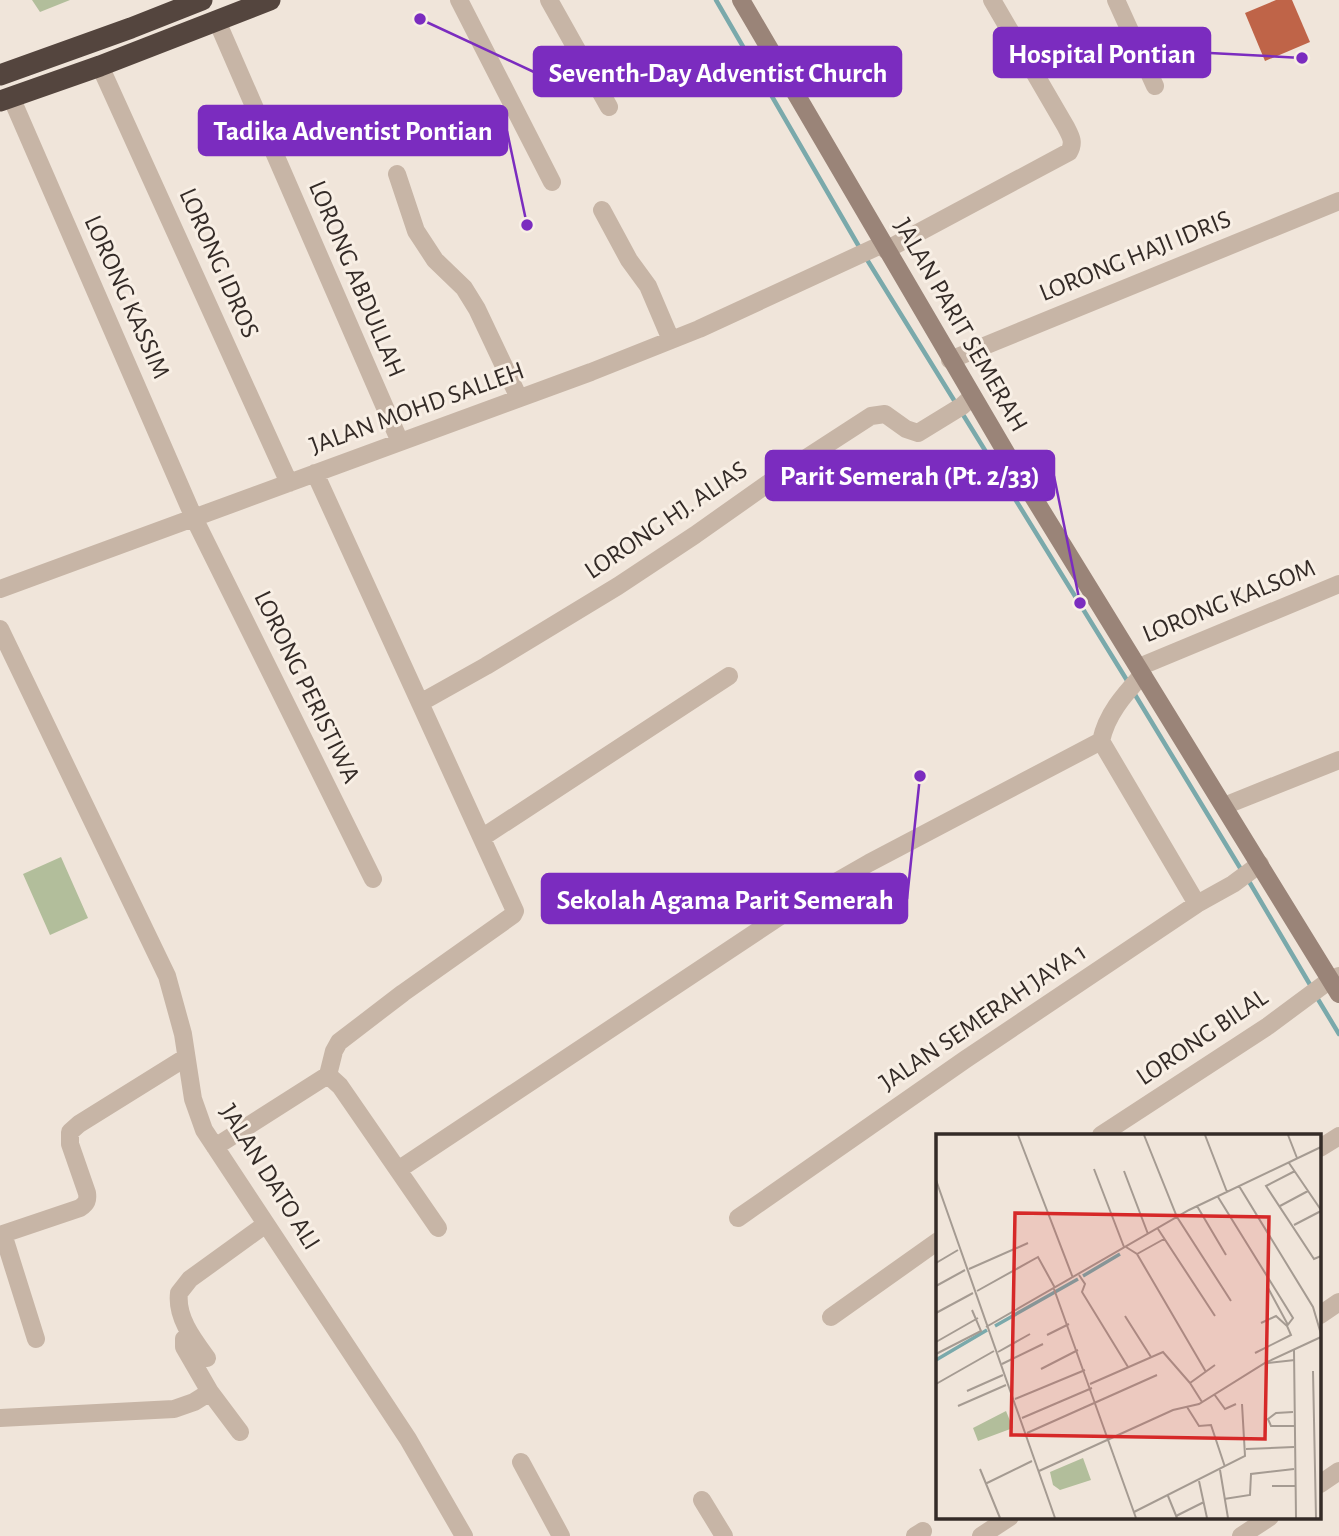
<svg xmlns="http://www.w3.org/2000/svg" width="1339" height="1536" font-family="'Alegreya Sans',sans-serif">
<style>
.green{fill:#b2be9b}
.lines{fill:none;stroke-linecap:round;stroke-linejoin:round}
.stream{stroke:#7aa9ab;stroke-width:4.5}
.building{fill:#bf6448}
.street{stroke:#c7b5a6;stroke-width:18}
.secondary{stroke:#9a8478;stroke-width:18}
.highway{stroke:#54453e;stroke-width:21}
.labels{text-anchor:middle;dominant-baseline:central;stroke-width:6;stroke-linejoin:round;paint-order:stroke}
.street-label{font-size:26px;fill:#342b27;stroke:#f8efe5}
.inset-river{fill:none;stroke:#7aa9ab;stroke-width:3.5}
.inset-road{fill:none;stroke:#a59b92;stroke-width:2}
.view{fill:#d62828;fill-opacity:0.15;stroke:#d62828;stroke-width:3.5}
.inset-edge{fill:none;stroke:#342b27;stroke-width:3.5}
.leader{fill:none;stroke:#7b2cbf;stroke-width:2.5}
.callout-dot{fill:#7b2cbf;stroke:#f8efe5;stroke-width:2.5}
.callout{fill:#7b2cbf;stroke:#7b2cbf;stroke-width:2.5}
.callout-label{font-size:28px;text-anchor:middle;font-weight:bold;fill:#fff}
</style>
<rect width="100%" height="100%" fill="#f0e5da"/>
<path class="green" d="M32,0H70L40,12Z
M61,857L88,918L50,935L23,874Z"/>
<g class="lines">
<path class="stream" d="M716,0L861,250
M866,258L957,405
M962,413L1128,682
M1134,693L1242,871
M1247,878L1312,988
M1316,996L1339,1034"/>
</g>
<path class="building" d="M1276,0H1292L1310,42L1265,61L1245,13Z"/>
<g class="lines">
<path class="street" d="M459,0L552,182
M549,0L609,107
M1116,0L1155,86
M217,21L400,442
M100,66L289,483
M11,97L194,518L373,879
M397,174L416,231L435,260L464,288L477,309L519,398
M602,210L629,260L648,286L671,340
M886,250L1069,152C1075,142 1070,135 1066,127L992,0
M950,360L1339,201
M315,473L515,911L513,915L403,993L339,1042L334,1051L328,1075
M0,589L591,372L699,329L883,244
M0,629L167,976L183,1034L193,1099L204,1130L408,1439L464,1536
M1139,667L1339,584
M1143,674C1125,694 1107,713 1101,741L1197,904
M420,703L486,666L618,586L695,535L780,475L871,416L885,414L906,429L918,433L962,406L972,397
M1224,806L1339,760
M483,837L729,676
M1101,1135L1268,1026L1330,980L1339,976
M215,1147L328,1075L340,1086L438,1228
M1320,1148L1339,1136
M398,1170L806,899L869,863L1101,741
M738,1218L966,1059L1197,904L1233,884L1260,864
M3,1234L36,1339
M0,1235L80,1208C87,1203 88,1200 87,1193L70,1144V1132L79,1124L185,1058
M1320,1315L1339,1302
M831,1317L938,1241
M190,1334L184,1339V1347L210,1392L240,1432
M207,1358C193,1339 176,1317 179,1293L190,1279L266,1224
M0,1418L174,1409L194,1402L210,1392
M521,1462L561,1536
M1320,1484L1339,1471
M702,1500L724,1536
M915,1536L923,1531
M981,1536L1010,1517
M1241,1536L1270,1517"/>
<path class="secondary" d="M741,0L1008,456L1339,994"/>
<path class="highway" d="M0,75L131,28L202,0
M0,101L100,66L270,0"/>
</g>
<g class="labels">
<g class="street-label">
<text transform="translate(1135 256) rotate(-22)">LORONG HAJI IDRIS</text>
<text transform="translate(219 263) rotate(66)">LORONG IDROS</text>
<text transform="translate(357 279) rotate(67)">LORONG ABDULLAH</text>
<text transform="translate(127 297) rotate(66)">LORONG KASSIM</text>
<text transform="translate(961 325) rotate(60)">JALAN PARIT SEMERAH</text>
<text transform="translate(417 408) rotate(-20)">JALAN MOHD SALLEH</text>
<text transform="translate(666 520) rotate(-34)">LORONG HJ. ALIAS</text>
<text transform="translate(1229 601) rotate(-22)">LORONG KALSOM</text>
<text transform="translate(307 687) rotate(64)">LORONG PERISTIWA</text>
<text transform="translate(983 1017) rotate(-34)">JALAN SEMERAH JAYA 1</text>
<text transform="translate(1202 1037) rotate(-34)">LORONG BILAL</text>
<text transform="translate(270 1177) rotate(58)">JALAN DATO ALI</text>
</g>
</g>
<g transform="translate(936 1134)">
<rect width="385" height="385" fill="#f0e5da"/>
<path d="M70,277L77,294L42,307L37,294ZM147,324L155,346L124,356L117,351L114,338Z" fill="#b2be9b"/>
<path class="inset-river" d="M147,142L184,120M59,192L142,145M0,226L51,196"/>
<path class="inset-road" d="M82,1L137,144M208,1L241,83L295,167M269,1L291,58M352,1L361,24M353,29L385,76M158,35L188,113M188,37L212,100M359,37L330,52L378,125L385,122M0,46L119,384M303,52L377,173L385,200M282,63L357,184L351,192L355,201L319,219M261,72L290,121M344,72L372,57M358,91L385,77M222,95L279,182M190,113L201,120L270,238M201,120L228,105M0,129L22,116M33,135L92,109M143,141L149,150L146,158L192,233M0,152L29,136M331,152L352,191M118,155L200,384M41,157L102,123L119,154M0,179L37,159M189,182L215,223M325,189L340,182L351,192M50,193L253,76L385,13M111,201L133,190M0,208L42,184M358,216L360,384M62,218L94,200M0,220L45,197L36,176M332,229L359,226M66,230L107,210M105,235L142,216M377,237L380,384M0,250L58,217M154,250L227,218L254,249M31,257L67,241M278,260L289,275L300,270M79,265L149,236M266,268L254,249L279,231M22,272L70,251M251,273L263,292L275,291L289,333M357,278L340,279L332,285L335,292H358M86,284L156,254M91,299L221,241M310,315L358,313M44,335L64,384M284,336L292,384M103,337L237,276L263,270L329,229L385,203M263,347L271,384M49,350L96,327M336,352H359M232,362L241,384M288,365L314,361L315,340L358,335M198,378L309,322L306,270M240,382L268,368"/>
<path class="view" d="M79,79L333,83L329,305L75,301Z"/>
<rect width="385" height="385" class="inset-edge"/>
</g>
<path class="leader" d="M1302 58L1210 53M420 19L534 72M527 225L507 131M1080 603L1054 476M920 776L907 899"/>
<g class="callout-dot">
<circle cx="1302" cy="58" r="7"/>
<circle cx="420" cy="19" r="7"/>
<circle cx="527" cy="225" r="7"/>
<circle cx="1080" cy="603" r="7"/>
<circle cx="920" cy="776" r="7"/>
</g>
<g class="callout">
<rect x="994" y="28" width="216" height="49" rx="7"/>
<rect x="534" y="47" width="367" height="49" rx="7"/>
<rect x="199" y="106" width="308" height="49" rx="7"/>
<rect x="766" y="451" width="288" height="49" rx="7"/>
<rect x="542" y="874" width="365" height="49" rx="7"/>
</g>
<g class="callout-label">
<text x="1102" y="63">Hospital Pontian</text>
<text x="718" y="82">Seventh-Day Adventist Church</text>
<text x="353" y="140">Tadika Adventist Pontian</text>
<text x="910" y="485">Parit Semerah (Pt. 2/33)</text>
<text x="725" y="909">Sekolah Agama Parit Semerah</text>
</g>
</svg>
